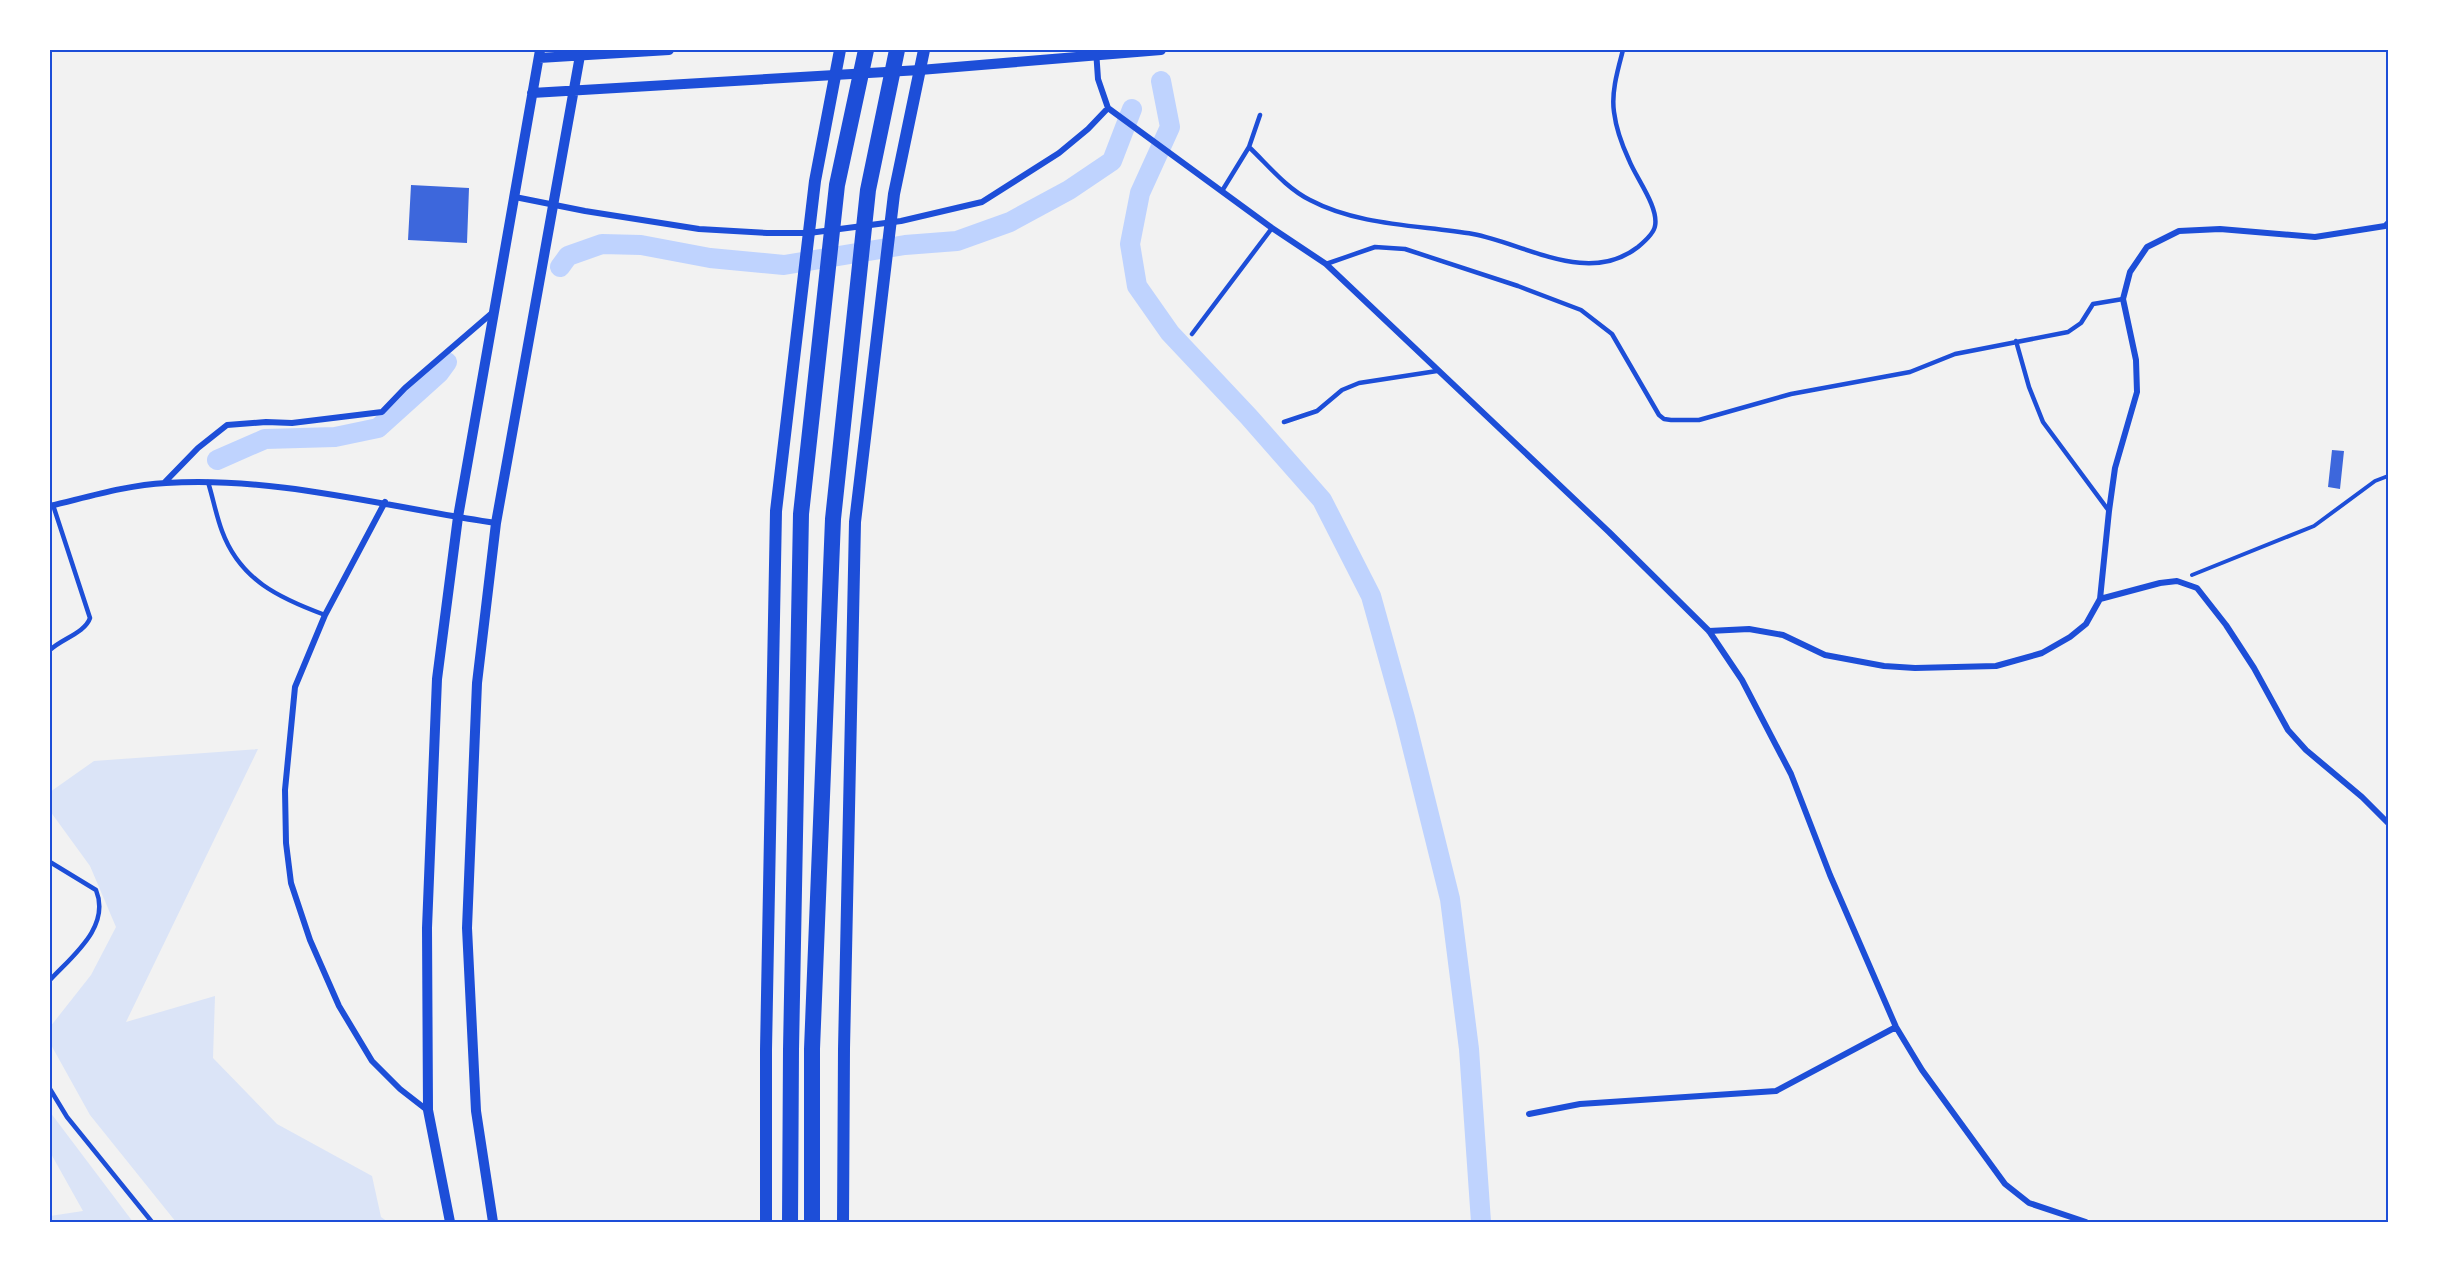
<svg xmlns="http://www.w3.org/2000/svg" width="2438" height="1272" font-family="Commissioner,sans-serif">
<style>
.green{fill:#dbe4f7}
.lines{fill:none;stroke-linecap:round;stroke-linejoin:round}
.canal{stroke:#bfd3fe;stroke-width:20}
.building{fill:#3d67dc}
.path{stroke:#1d4ed8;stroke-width:4}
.service{stroke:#1d4ed8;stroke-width:4.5}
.minor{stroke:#1d4ed8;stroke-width:6}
.tertiary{stroke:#1d4ed8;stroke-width:10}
.secondary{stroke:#1d4ed8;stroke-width:12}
.trunk{stroke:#1d4ed8;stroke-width:16}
.neatline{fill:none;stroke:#1d4ed8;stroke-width:2}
</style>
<rect width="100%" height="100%" fill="#f2f2f2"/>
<path class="green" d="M258,749L126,1022L215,996L213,1058L277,1124L372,1176L381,1217L388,1222H176L90,1115L50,1043V1027L91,975L116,927L90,866L50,811V792L94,761Z
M50,1112L133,1222H50V1216L83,1211L50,1152Z"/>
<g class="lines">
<path class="canal" d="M1161,81L1170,127L1140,193L1130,244L1137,286L1170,333L1249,417L1322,500L1371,596L1405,718L1450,899L1469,1049L1481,1222
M560,267L568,256L602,244L641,245L710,258L784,265L905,245L957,241L1010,222L1069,190L1112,161L1132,109
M217,460L265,439L335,437L378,428L439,373L447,362"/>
</g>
<path class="building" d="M411,185L469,188L467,243L408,240Z
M2332,450L2344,451L2340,489L2328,487Z"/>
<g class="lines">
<path class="path" d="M2192,575L2314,526L2375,481L2388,476"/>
<path class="service" d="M1249,147C1268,165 1286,188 1310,200C1359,226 1420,225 1473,234C1526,244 1588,286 1638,247C1644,242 1654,233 1655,226C1659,207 1636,178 1629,160C1622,145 1616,128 1614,112C1611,92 1618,69 1623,50
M1222,191L1249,147L1260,115
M1326,264L1375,247L1405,249L1518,286L1581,310L1612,334L1659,415L1664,419L1671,420H1699L1791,394L1910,372L1955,354L2068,332L2081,323L2093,304L2123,299
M1192,334L1272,228
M2016,341L2029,387L2043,422L2109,511
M1284,422L1317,411L1342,390L1359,383L1437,371
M208,482C213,498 216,515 222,531C240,580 279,598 325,615
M50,650C61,639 85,633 90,618L53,505
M50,862L96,890C111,927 72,956 50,980
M50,1089L67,1117L152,1222"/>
<path class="minor" d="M1096,50L1098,79L1108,108L1272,228L1326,264L1609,532L1709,631L1742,680L1791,774L1830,875L1896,1027L1922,1070L2005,1184L2029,1203L2086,1222
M515,197L585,211L699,229L767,233H809L901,221L982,202L1059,153L1088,129L1108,108
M164,483L198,448L227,425L266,422L292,423L382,412L405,388L492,313
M385,502L325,615L295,687L285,790L286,843L291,883L310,940L339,1006L372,1061L400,1089L427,1110
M50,506C88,497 127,485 166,483C277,476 386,507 496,523
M2100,599L2160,583L2177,581L2197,588L2226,625L2254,668L2288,730L2306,750L2362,797L2388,823
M1709,631L1749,629L1783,635L1825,655L1884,666L1915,668L1996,666L2042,653L2070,637L2086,624L2100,599L2109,511L2115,468L2137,392L2136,360L2123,299L2130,272L2147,247L2179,231L2220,229L2315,237L2385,226L2388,223
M1529,1114L1580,1104L1776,1091L1896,1027"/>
<path class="tertiary" d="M539,58L669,50
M532,93L920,70L1161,50
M450,1222L428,1110L427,928L437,679L458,517L540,50
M493,1222L476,1111L467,928L477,683L496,523L581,50"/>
<path class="secondary" d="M766,1222V1050L776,511L815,181L840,50
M843,1222L844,1049L855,522L894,194L924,50"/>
<path class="trunk" d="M790,1222L791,1050L801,514L837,185L866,50
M812,1222V1049L833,519L868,190L897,50"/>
</g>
<rect width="2438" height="1272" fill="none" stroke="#ffffff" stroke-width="102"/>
<rect x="51" y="51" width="2336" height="1170" class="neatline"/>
</svg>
